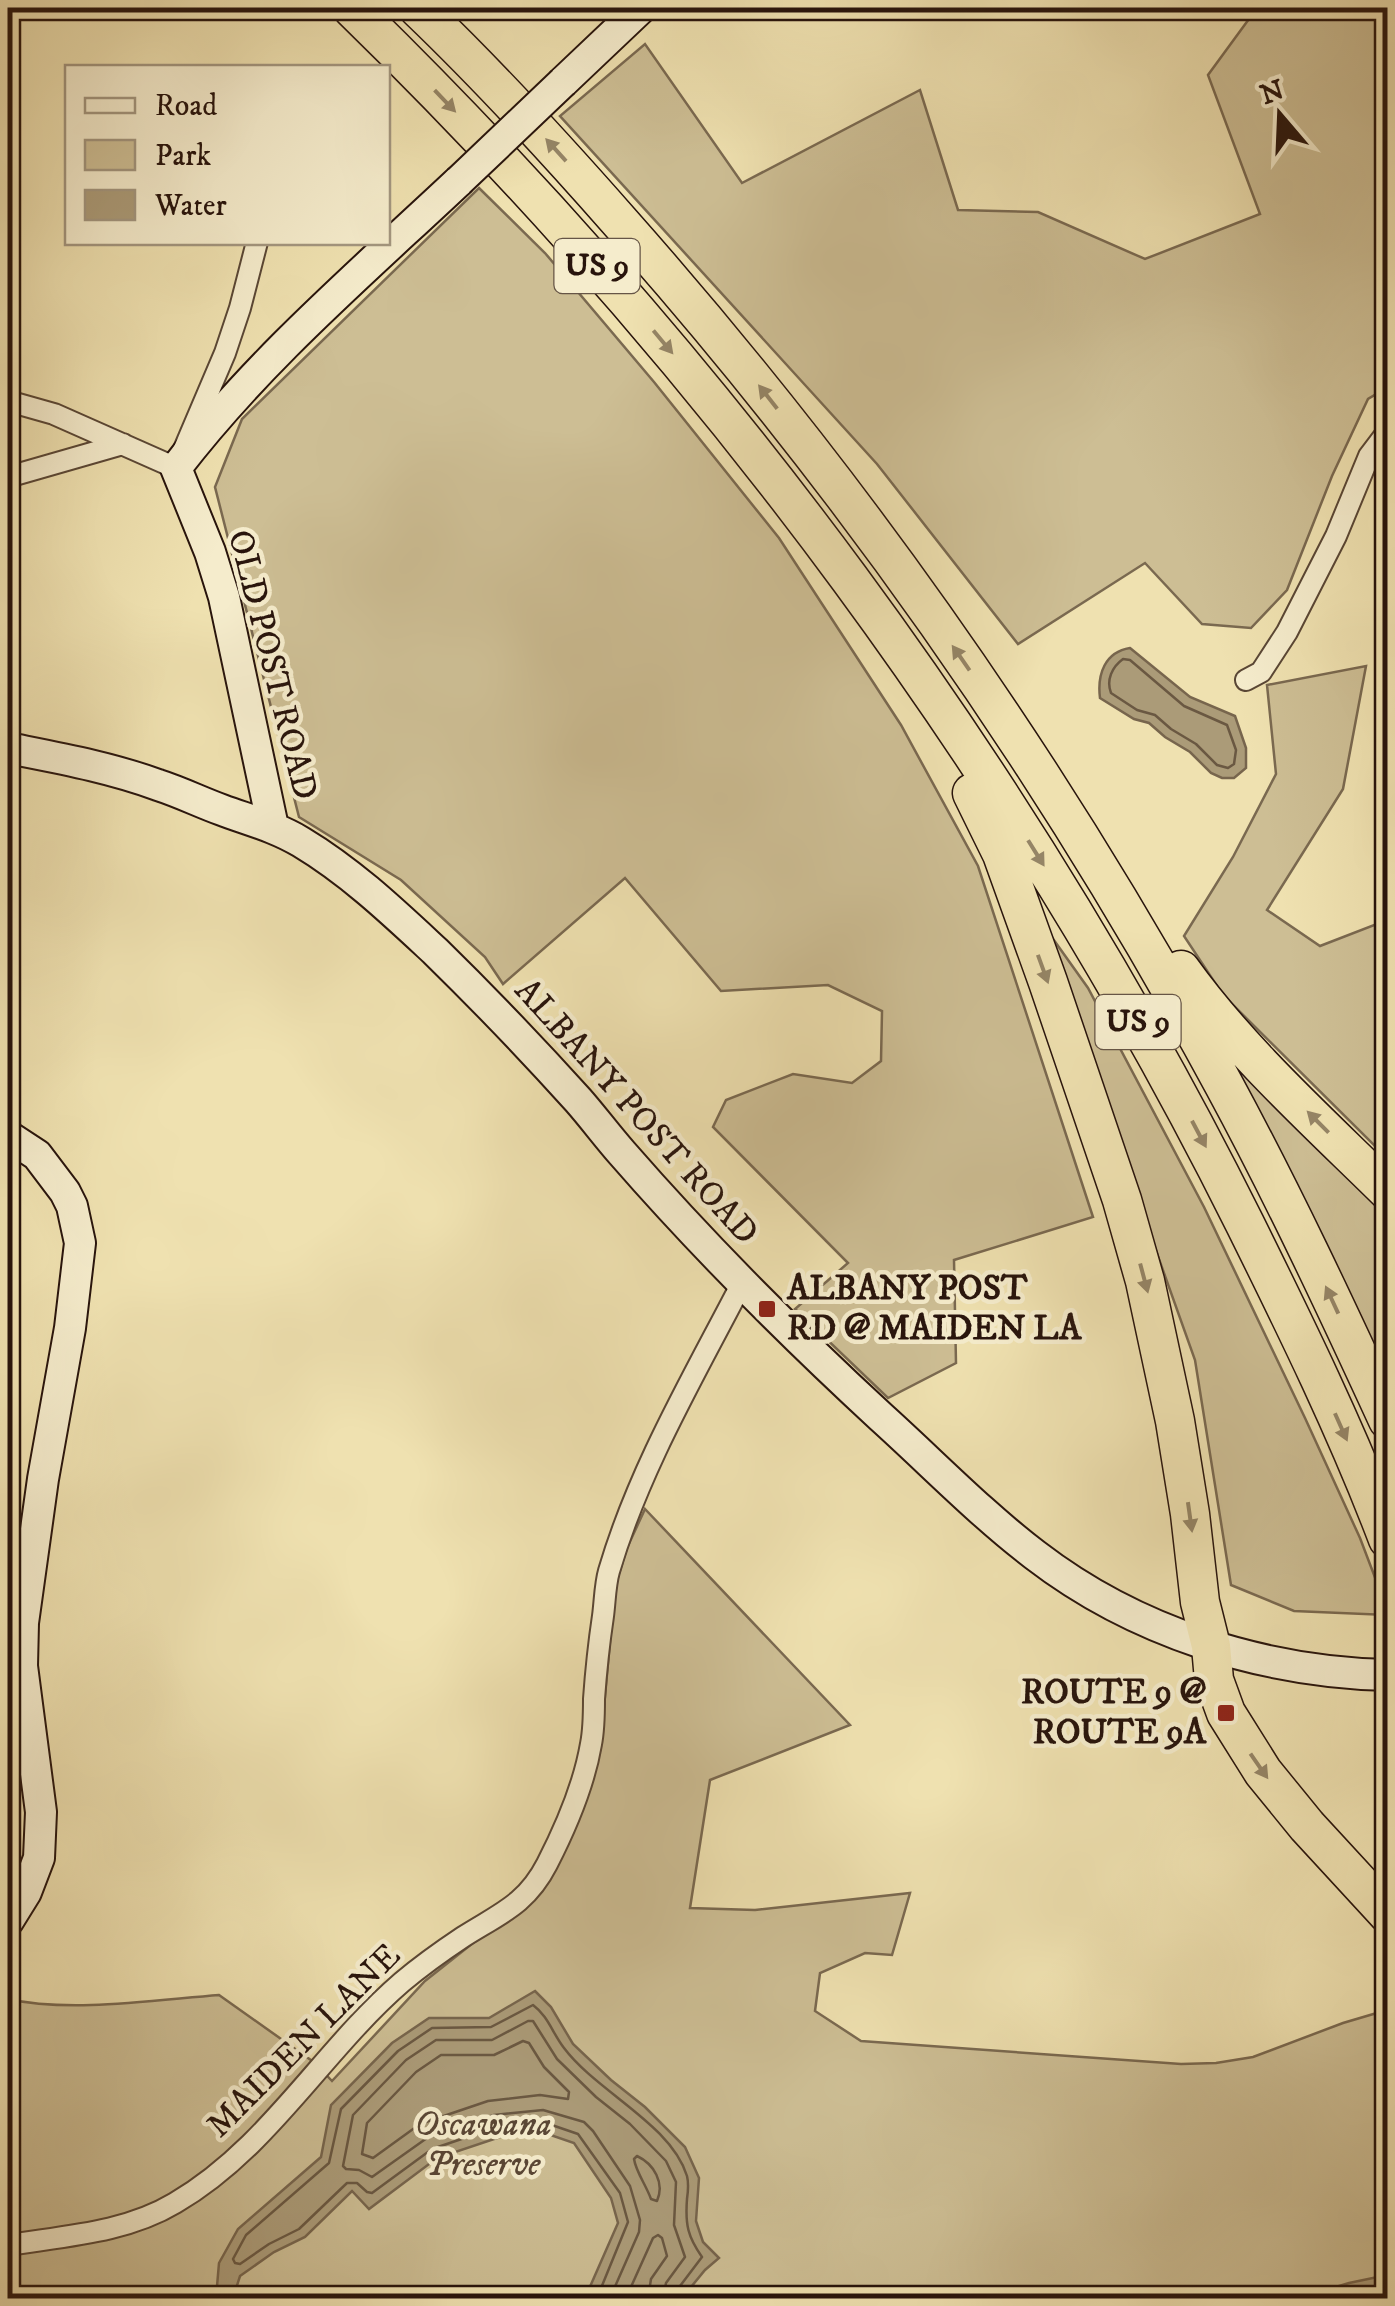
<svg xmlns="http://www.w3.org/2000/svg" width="1395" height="2306" font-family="'IM FELL DW Pica',serif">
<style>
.green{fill:#cdbe94;stroke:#7a6950;stroke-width:2.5}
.water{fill:#ab9b78;stroke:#77654d;stroke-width:2.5}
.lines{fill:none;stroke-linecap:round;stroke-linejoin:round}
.shore{stroke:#6a5842;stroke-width:2.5}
.street-casing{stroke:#5a4735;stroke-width:24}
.secondary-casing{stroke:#28140c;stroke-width:34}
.highway-casing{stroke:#28140c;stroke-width:41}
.street{stroke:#f5eccc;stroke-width:20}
.secondary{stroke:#f5eccc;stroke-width:30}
.highway{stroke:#efe1b0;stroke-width:38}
.secondary-bridge-casing{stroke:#28140c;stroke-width:34;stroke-linecap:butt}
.secondary-bridge{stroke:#f5eccc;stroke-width:30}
.oneway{fill:#958566}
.poi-dot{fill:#8f2418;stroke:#f5eccc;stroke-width:4}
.labels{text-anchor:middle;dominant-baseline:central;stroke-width:9;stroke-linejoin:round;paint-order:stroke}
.shield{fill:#f5eccc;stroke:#665546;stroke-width:2.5}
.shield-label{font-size:32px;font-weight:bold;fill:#28140c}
.street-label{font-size:35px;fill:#28140c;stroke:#f5eccc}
.poi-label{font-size:35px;font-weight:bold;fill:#28140c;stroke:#f5eccc;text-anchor:start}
.park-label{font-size:35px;font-style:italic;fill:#5a4735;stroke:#f5eccc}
</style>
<rect width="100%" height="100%" fill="#efe1b0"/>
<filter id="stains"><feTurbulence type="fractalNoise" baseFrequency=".002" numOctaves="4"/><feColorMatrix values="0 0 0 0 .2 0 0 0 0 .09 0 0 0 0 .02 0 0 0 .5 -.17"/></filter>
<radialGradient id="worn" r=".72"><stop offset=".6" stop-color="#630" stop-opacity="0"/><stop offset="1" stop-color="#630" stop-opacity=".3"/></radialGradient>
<path class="green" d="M1257,8H1387L1388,387L1368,399L1332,476L1287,590L1251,628L1202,624L1145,563L1018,644L877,464L560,116L645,44L742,183L920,90L958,210L1038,212L1145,259L1260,214L1208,75Z
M479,188L545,253L654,382L779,538L901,725L978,866L1093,1217L954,1260L956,1363L888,1398L795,1309L848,1263L713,1127L726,1100L793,1074L852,1083L881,1061L882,1011L828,985L721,991L625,878L503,984L485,957L401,880L299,817L215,487L242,419Z
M1366,666L1343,789L1267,910L1320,946L1387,920V1158L1223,995L1184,936L1233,857L1276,774L1267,685Z
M1046,929L1088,988L1204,1207L1305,1418L1360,1538L1387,1609V1615L1294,1611L1231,1585L1195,1360L1108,1116Z
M1225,1047L1387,1207V1373L1312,1215Z
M645,1509L850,1725L710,1780L690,1908L755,1910L910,1893L892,1955L865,1953L820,1973L815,2011L861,2041L1181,2064L1216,2063L1253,2057L1343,2023L1387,2010V2298H8V1999C70,2013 155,2000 219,1995L315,2063L332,2081L425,1981L473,1943L519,1912L588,1787L600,1751L615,1587L627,1548Z"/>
<path class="water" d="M1130,648L1190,697L1235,716L1246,748V768L1234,778H1222L1211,773L1190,752L1165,737L1149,723L1134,719L1100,698C1097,674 1105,652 1130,648Z
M535,1991L551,2007L573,2044L611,2080L645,2107L685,2147L699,2178L696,2221L703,2242L719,2258L705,2270L682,2298H587L589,2289L618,2223L611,2198L574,2143L542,2132L500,2137L437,2158L369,2209L352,2191L305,2237L274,2252L240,2276L233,2298H216L219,2263L238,2229L321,2157L331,2105L392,2043L429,2018H489Z
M1387,2275V2298H1299L1349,2283Z"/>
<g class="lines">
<path class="shore" d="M1123,659L1130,660L1184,706L1227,725L1236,750L1234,764L1228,768L1217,765L1196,744L1171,729L1155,715L1137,710L1111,693C1106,680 1112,667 1123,659Z
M523,2041L529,2043L544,2067L569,2092L568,2099L540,2095L488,2101L420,2124L373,2158L362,2154L367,2123L416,2072L441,2055H494Z
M637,2156C654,2164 665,2183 657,2201L651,2199C646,2185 636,2172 634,2159Z
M597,2298L628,2222L620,2193L578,2134L543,2122L497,2127L432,2149L372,2193L367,2192L357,2183H347L299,2229L269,2244L240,2264L235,2263L233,2259L246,2235L329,2163L341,2109L398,2051L432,2028L491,2027L533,2005C548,2016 553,2034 564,2048C597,2092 671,2124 687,2176C689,2184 688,2192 687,2199C685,2225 688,2237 702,2257L677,2290L675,2298
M610,2298L639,2232L640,2220L630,2186L593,2131L584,2122L543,2110L494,2115L427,2138L372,2177L359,2170L346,2169L343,2166L353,2115L406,2060L436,2040H492L528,2021H533L557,2059L596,2097L630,2124L666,2161L676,2182L674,2225L685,2257L666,2283L663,2298
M626,2298L653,2238L658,2235L662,2238L667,2256L651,2279L648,2298"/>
<g class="street-casing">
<path id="street" d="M8,401L54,414L176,468L225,353L240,308L257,242
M8,477L123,444
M1246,680L1261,672L1287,632L1336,536L1369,456L1388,431
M8,2245C64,2236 125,2233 175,2203C268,2149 322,2051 402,1982C421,1966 442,1951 463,1937C499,1914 526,1905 547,1864C566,1827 584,1785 591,1744C594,1729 594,1714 594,1699C596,1671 599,1643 603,1616C605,1601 605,1585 609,1571C639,1469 694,1376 742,1283"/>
</g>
<g class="secondary-casing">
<path id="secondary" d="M563,82L641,8
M8,748C58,758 109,767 158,785C180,792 200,802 222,810C249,820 276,827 301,842C351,872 393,912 435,951C484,999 532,1049 578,1100C593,1117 607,1136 622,1153C703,1246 790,1333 881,1417C932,1463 980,1513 1035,1555C1135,1632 1262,1672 1388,1675
M273,827L224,597L210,552L176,468C258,361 361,273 459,181
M8,1136L37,1155L65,1192L72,1206L80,1243L70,1328L43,1479L23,1623L22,1666L41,1812L39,1858L26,1892L8,1921"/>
</g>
<g class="highway-casing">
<path id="highway" d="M352,8C713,360 1020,772 1245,1224C1296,1327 1347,1431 1388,1539
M418,8C489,76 555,148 620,222C853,485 1057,776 1224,1085C1283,1194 1336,1307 1388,1420
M972,793L1002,854L1048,982L1122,1200L1145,1281L1175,1421L1190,1514L1200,1602L1211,1646L1214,1680L1226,1713L1263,1772L1307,1826L1388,1914
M1181,970C1240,1052 1317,1121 1388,1191"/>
</g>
<use href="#street" class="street"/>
<use href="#secondary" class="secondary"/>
<use href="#highway" class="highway"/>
<g class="secondary-bridge-casing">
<path id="secondary-bridge" d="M459,181L563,82"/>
</g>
<use href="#secondary-bridge" class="secondary-bridge"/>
</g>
<defs><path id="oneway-solid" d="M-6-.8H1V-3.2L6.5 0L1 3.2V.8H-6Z" transform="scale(2.5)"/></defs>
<g class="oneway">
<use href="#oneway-solid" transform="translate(445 101) rotate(46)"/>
<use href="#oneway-solid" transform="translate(556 150) rotate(-132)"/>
<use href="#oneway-solid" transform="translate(663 342) rotate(50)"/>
<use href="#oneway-solid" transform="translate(768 397) rotate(-128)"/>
<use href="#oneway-solid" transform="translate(961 658) rotate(-125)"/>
<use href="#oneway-solid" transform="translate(1036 853) rotate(58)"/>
<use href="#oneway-solid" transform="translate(1043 969) rotate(70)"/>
<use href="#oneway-solid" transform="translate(1318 1122) rotate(-135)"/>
<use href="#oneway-solid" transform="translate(1199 1134) rotate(62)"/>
<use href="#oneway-solid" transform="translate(1144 1278) rotate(75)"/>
<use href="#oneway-solid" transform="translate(1332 1300) rotate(-115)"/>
<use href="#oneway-solid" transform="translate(1341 1427) rotate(66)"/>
<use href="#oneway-solid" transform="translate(1190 1517) rotate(82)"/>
<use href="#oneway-solid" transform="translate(1259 1766) rotate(55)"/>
</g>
<g class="poi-dot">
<rect x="757" y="1299" width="20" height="20" rx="5"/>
<rect x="1216" y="1703" width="20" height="20" rx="5"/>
</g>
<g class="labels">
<g class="shield">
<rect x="554.5" y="239" width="85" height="54" rx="8"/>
<rect x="1095.5" y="995" width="85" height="54" rx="8"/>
</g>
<g class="shield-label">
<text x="597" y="266">US 9</text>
<text x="1138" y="1022">US 9</text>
</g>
<g class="street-label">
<text transform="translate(272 665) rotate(76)">OLD POST ROAD</text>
<text transform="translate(636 1112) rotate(48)">ALBANY POST ROAD</text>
<text transform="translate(304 2041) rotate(-45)">MAIDEN LANE</text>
</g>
<g class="poi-label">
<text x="787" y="1289">ALBANY POST<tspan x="787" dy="40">RD @ MAIDEN LA</tspan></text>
<text x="1206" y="1693" text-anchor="end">ROUTE 9 @<tspan x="1206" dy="40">ROUTE 9A</tspan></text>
</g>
<g class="park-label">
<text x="483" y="2125">Oscawana<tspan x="483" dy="40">Preserve</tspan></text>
</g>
</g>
<rect width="1395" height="2306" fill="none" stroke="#efe1b0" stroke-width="40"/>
<rect x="10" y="10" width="1375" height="2286" fill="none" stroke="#28140c" stroke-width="5"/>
<rect x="20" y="20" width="1355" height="2266" fill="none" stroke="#28140c" stroke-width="2.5"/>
<rect x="65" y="65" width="325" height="180" fill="#f5eccc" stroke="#a3967f" stroke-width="2.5"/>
<rect x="85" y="98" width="50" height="15" fill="#f5eccc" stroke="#a3967f" stroke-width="2.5"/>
<text x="155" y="115" font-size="30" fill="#28140c">Road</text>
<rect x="85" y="140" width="50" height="30" fill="#cdbe94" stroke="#a3967f" stroke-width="2.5"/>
<text x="155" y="165" font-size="30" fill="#28140c">Park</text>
<rect x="85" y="190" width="50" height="30" fill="#ab9b78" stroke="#a3967f" stroke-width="2.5"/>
<text x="155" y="215" font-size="30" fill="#28140c">Water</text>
<g transform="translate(1280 115) rotate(341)" stroke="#f5eccc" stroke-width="8" paint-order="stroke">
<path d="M0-8L18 38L0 25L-18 38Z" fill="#28140c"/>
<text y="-15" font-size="28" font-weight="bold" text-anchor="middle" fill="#28140c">N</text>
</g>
<rect width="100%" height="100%" filter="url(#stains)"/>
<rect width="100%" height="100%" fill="url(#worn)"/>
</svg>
